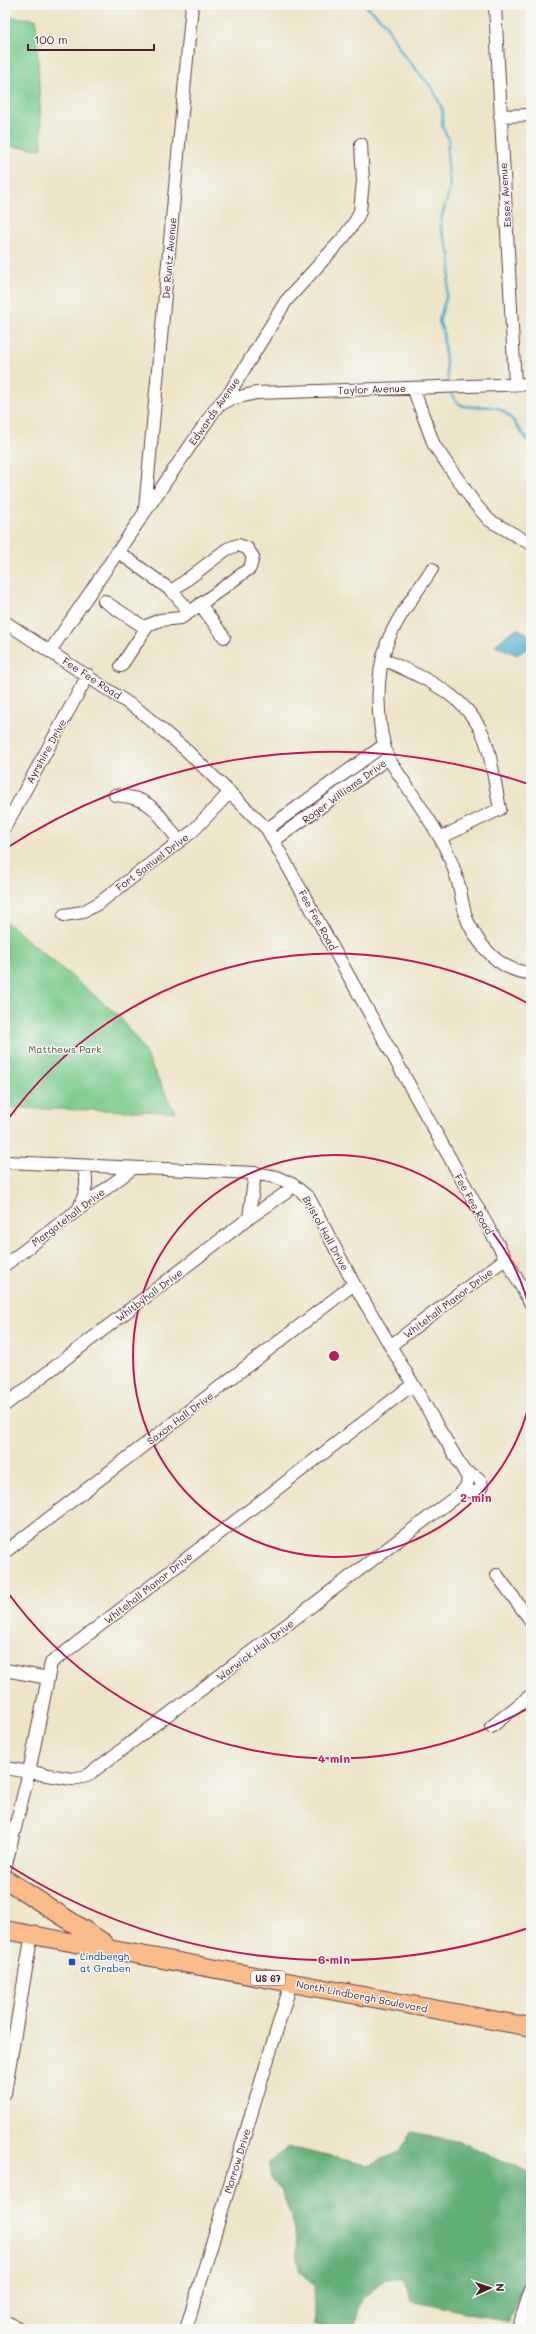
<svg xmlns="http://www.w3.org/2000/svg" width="536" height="2334" font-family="Mali,sans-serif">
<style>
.green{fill:#79ca8b;stroke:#62745b}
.forest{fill:#62ae77;stroke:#566651}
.water{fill:#50adce;stroke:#4d667c}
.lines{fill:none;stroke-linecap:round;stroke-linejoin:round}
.stream{stroke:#50adce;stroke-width:2.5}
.minor-casing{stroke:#623d43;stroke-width:14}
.highway-casing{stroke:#623d43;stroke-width:20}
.minor{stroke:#fff;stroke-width:12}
.highway{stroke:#fabc8b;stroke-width:18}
.ring{fill:none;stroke:#c2185b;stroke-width:2}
.transit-dot{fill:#1a4fb4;stroke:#f6f6f2;stroke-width:1.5}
.labels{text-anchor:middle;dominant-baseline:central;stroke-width:3;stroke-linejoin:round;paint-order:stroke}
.shield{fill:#f6f6f2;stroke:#7e6067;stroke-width:1}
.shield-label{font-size:9px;font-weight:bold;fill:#4a1f2b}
.street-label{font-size:10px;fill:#4a1f2b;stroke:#f6f6f2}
.park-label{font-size:10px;fill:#585248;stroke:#f6f6f2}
.transit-label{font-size:10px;fill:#164399;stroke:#f6f6f2;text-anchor:start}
.centre{fill:#c2185b;stroke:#f6f6f2;stroke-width:2}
.ring-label{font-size:12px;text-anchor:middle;font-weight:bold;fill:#c2185b;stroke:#f6f6f2;stroke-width:3;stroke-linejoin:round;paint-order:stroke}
</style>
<rect width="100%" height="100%" fill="#f6f6f2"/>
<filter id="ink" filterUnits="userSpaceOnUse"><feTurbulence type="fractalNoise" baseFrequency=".025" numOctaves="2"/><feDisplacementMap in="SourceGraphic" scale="8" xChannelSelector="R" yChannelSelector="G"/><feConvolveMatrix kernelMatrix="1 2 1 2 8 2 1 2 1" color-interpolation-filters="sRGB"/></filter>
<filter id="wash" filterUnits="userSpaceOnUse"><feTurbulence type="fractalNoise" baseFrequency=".012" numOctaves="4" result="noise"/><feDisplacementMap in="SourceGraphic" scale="16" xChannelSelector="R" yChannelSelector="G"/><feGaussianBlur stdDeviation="0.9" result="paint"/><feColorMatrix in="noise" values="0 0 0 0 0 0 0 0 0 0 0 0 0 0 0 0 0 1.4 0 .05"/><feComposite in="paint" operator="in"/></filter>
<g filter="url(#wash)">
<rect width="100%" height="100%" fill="#ede5c8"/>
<path class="green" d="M5,17L36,19L42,149L5,146Z
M5,921L119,1016L142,1047L175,1112L5,1108Z"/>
<path class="forest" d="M411,2132L461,2142L531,2173V2271L509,2322L411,2300L402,2279H386L361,2300L354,2329L315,2325L314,2285L299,2270L294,2226L284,2197L271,2177L268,2163L288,2147L368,2165L399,2152Z"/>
<path class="water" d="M518,629L527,633L530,639L528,648L517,655L495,645L512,631Z"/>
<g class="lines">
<path class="stream" d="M365,5L384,22L402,53L433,89L443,111L442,126L449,140L447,152L450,189L441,219V229L450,254L451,266L446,298L439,321L443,332L448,383
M450,390C458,416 478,403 497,408C512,413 519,433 531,443"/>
</g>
</g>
<g filter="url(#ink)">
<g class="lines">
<g class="minor-casing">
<path id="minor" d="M495,5L515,384
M500,116L531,115
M413,388L434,445L475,504L489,520L531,544
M222,404L231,399L256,393L531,384
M145,509L192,5
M432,569C417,592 397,617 387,643C375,677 376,724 388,758C405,784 424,810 440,838C448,852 455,870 459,886C462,897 463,911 468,922C480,947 501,972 531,973
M172,591L227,549L238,545L247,548L253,557L250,568L190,612
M104,601L144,627L160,620L181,618L190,612L172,591L117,551
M200,604L224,637
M5,622L140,711L186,750L267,829L531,1304
M50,651L216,408L230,392L286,301L344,237L356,220L360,211L363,181L361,144
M383,659C426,679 475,698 488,749C493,769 496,789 500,809L440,838
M121,666L147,627
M115,795C154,798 157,813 179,841
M5,827L88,675
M267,829L384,745
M275,840L388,758
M64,915L83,912L99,903L193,831L230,792
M5,1162L255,1173L276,1177L292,1184L309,1198L354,1284L468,1478L467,1485L462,1492L87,1776L72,1779L5,1768
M79,1208C85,1194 90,1180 82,1166
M249,1218L255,1173
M5,1265L132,1169
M390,1346L505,1259
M5,1405L249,1218L287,1192L292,1184
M464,1490L475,1492L480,1490L482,1485C480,1477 474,1475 467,1473
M5,1552L354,1284
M497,1575L531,1621
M5,1670L48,1678
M491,1727L531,1695
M5,1868L29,1772L51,1663L412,1385
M5,2093L30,1945
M5,2321L20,2329
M186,2329L288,1993
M518,2329L531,2289"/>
</g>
<g class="highway-casing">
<path id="highway" d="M5,1879L104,1943
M5,1930L531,2027"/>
</g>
<use href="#minor" class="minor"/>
<use href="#highway" class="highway"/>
</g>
</g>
<g class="ring">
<path d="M531 1396A201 201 0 1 1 531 1316"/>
<path d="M529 1708A403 403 0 0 1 6 1590M6 1122A403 403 0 0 1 529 1004"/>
<path d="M531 1927A604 604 0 0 1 5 1863M5 849A604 604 0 0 1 531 785"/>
</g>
<rect class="transit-dot" x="68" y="1958" width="8" height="8" rx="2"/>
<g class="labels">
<rect class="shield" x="251" y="1971" width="34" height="14" rx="3"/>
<g class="shield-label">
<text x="268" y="1978">US 67</text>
</g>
<g class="street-label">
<text transform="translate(505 195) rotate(-94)">Essex Avenue</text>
<text transform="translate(169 258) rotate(-85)">De Runtz Avenue</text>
<text transform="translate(372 389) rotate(-2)">Taylor Avenue</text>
<text transform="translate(214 411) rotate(-55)">Edwards Avenue</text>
<text transform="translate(92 678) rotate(33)">Fee Fee Road</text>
<text transform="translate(46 751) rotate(-61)">Ayrshire Drive</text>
<text transform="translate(344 791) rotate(-36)">Roger Williams Drive</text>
<text transform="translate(152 862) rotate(-37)">Fort Samuel Drive</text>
<text transform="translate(318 920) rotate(61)">Fee Fee Road</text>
<text transform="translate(474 1204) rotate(61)">Fee Fee Road</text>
<text transform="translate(68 1217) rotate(-37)">Margatehall Drive</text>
<text transform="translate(326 1233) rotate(61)">Bristol Hall Drive</text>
<text transform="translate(149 1295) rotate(-37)">Whitbyhall Drive</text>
<text transform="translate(448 1303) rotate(-37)">Whitehall Manor Drive</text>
<text transform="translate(180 1418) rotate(-37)">Saxon Hall Drive</text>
<text transform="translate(148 1588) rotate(-38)">Whitehall Manor Drive</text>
<text transform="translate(255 1650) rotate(-37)">Warwick Hall Drive</text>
<text transform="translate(362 1996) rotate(11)">North Lindbergh Boulevard</text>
<text transform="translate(237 2161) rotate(-73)">Morrow Drive</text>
</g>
<g class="park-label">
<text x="65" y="1049">Matthews Park</text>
</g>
<g class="transit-label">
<text x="80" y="1956">Lindbergh<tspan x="80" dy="12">at Graben</tspan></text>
</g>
</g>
<circle cx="334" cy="1356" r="6" class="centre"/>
<g class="ring-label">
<text x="476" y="1502">2 min</text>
<text x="334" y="1763">4 min</text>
<text x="334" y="1964">6 min</text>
</g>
<rect width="536" height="2334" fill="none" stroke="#f6f6f2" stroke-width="20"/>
<g transform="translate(490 2288) rotate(87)" stroke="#f6f6f2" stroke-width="3" paint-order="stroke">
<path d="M0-3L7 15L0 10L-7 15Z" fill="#4a1f2b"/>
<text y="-6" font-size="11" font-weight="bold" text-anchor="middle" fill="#4a1f2b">N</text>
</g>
<path d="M28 44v6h126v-6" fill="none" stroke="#4a1f2b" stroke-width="2"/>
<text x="34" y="44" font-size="12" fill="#4a1f2b" stroke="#f6f6f2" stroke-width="3" paint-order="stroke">100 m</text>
</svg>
